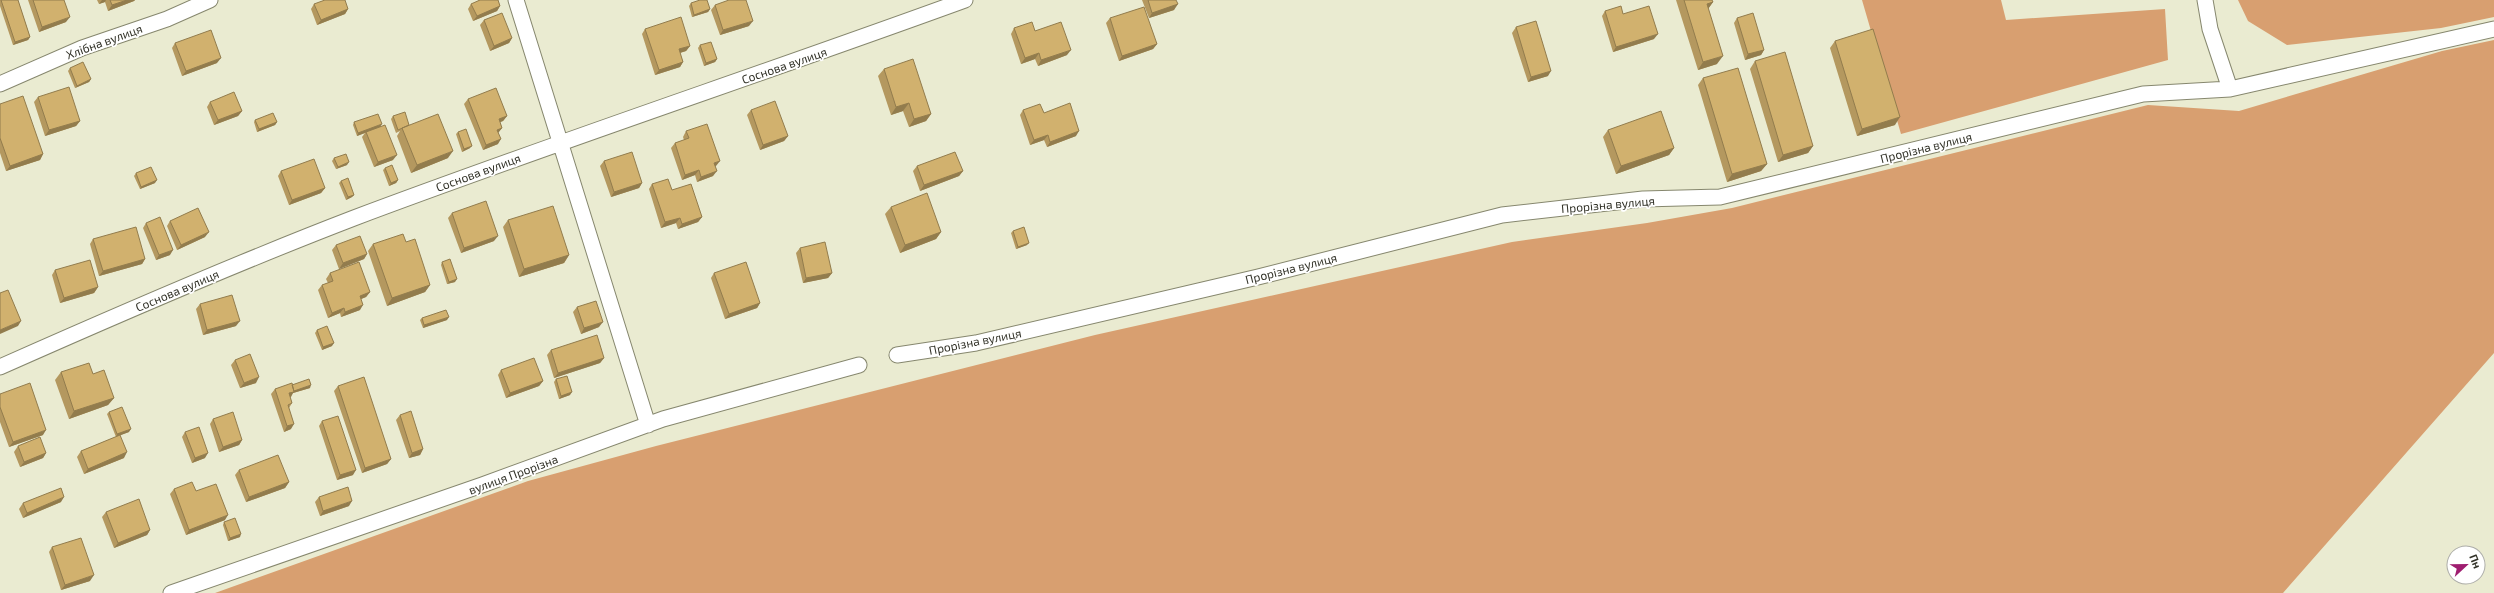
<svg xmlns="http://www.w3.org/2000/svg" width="2494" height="593" font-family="'Exo 2',sans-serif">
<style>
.forest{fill:#d89f70}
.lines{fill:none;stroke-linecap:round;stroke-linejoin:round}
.street-casing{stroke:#86876e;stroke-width:17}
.street{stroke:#fff;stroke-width:15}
.wall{fill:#b4985f}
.shaded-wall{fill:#927c4d}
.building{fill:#d1b16e;stroke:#927c4d}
.labels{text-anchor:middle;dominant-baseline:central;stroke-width:3.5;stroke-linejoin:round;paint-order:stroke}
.street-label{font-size:12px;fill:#323228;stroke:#fff}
</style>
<rect width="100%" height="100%" fill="#eaebd1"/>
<path class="forest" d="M1862,0H2001L2006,20L2165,9L2168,60L1901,134Z
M2238,0H2494V17L2441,28L2287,45L2248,21Z
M2494,40V353L2283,593H215L528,481L656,446L1095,335L1512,242L1647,223L1732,208L2148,105L2239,111L2442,51Z"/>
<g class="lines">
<g class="street-casing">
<path id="street" d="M516,0L648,425
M2205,0L2210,29L2230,89
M0,84L82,48L167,19L210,0
M897,355L976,343L1258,277L1502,215L1643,199L1720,197L2143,94L2230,89L2494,29
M0,367C117,315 234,264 354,218C556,142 762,74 965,0
M171,593L482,485L663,419L859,365"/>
</g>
<use href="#street" class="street"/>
</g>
<path class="wall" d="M0,0H18L30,37L28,40L13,45L0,6Z
M28,0H64L66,22L39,32Z
M97,0H135L134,1L108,11L105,2L99,4Z
M478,0H498L500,6L497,11L473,21L468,9L471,4L479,1Z
M1142,0H1176L1174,10L1149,18Z
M1676,0H1712L1713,2L1708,9L1717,64L1698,70Z
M691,3L710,9L708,12L692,17L689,6Z
M314,4L348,9L345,14L317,25L311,9Z
M715,5L749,26L720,35L711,10Z
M1605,11L1654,39L1613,52L1602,16Z
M1110,18L1157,44L1153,49L1119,61L1106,23Z
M1737,18L1764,50L1761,55L1745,60L1734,23Z
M484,20L512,38L509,43L490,51L480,25Z
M1516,27L1548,76L1528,82L1512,33Z
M1014,28L1035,31L1067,55L1038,66L1035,59L1021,64L1011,34Z
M645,29L690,46L686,51L680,53L683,62L680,67L655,75L642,34Z
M1835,41L1895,125L1857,136L1830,48Z
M175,43L217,63L182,76L172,48Z
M700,45L717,59L715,62L704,66L698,48Z
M1755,61L1813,146L1808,153L1778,162L1750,69Z
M70,68L91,79L89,82L75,88L68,71Z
M884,69L931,114L926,121L909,127L903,111L891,115L878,76Z
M1703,78L1767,164L1761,171L1727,182L1698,85Z
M38,97L80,121L76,126L45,136L34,102Z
M468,99L507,116L503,121L500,122L502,128L498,133V144L483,150L464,104Z
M210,102L242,111L238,116L214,125L207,107Z
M0,104L43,154L40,160L6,171L0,153Z
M751,110L788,136L784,141L760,150L747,115Z
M1023,110L1044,113L1076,136L1047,147L1044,140L1030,145L1020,115Z
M393,116L409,125L448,158L411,173L397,136L400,131L396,133L391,119Z
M255,120L277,122L275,125L257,132L254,122Z
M354,122L381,126L393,160L374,167L362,137L365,133L357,136L353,125Z
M1608,130L1674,148L1669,155L1616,174L1603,137Z
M686,131L716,166L715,167L713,176L697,182L695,175L682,180L671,148L675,143L684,140L683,137Z
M458,132L470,148L462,152L456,134Z
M334,158L347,165L336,169L332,161Z
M604,161L642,183L639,188L611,197L600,166Z
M917,166L963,171L959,176L920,191L913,171Z
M385,168L398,180L396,183L389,186L383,170Z
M281,171L325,188L321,193L289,205L278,176Z
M136,173L155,183L140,189L134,176Z
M341,181L354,195L352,197L346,200L339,183Z
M652,184L672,190L702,217L698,222L678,229L676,223L661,228L649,189Z
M891,207L941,232L936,239L900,253L885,214Z
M452,213L494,241L461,253L448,218Z
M508,220L569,255L564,263L519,277L503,227Z
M170,221L205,237L177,250L167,226Z
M146,223L170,255L156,260L143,228Z
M1013,231L1027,245L1016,249L1011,233Z
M93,239L145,259L142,264L99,276L90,244Z
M373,244L430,285L425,292L387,306L368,251Z
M336,245L367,254L364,259L339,269L332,250Z
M800,248L832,273L828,278L803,283L796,253Z
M442,262L455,282L447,284L441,265Z
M55,270L98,287L94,293L60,303L52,275Z
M330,273L370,292L366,297L361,299L360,310L341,317L340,313L328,318L318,290L322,285L328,283L326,279Z
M714,273L760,303L757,308L725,319L711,278Z
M200,304L236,326L203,335L196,309Z
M577,307L599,327L581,334L573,312Z
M422,318L447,320L423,328L420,320Z
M317,330L332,346L322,350L315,333Z
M551,350L604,358L600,363L554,378L547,355Z
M235,360L256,383L240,388L231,365Z
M501,370L543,381L539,386L506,398L498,375Z
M61,372L93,374L114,398L108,405L69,419L55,380Z
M556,379L570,395L559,399L554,382Z
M292,385L310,388L293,393L290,397L292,403L289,408L291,429L284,432L271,394L275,389Z
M338,386L391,459L387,464L362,473L334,391Z
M0,394L43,435L9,447L0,422Z
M109,412L129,432L120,435L124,458L84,474L77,457L81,451L116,437L107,414Z
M400,415L423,449L420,455L409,458L396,420Z
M213,419L242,440L239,445L219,452L210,424Z
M322,421L353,475L337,480L319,426Z
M185,432L205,458L192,463L182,437Z
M18,446L46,453L43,458L20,467L14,452Z
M239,470L289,482L285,488L246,502L235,475Z
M174,489L196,491L225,520L186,535L170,494Z
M319,497L349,506L320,516L315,502Z
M61,502L23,518L19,509L23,503Z
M106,512L150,530L147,535L114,548L102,517Z
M224,522L240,537L228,541L223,525Z
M52,547L90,581L61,590L49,552Z"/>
<path class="shaded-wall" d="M102,0H106L105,2L99,4Z
M127,0H135L134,1L108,11L112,5Z
M1713,2L1708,9L1707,4Z
M1178,4L1174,10L1149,18L1152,13Z
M500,6L497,11L473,21L477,16Z
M348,9L345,14L317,25L321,20Z
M710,9L708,12L692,17L694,15Z
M70,17L66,22L39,32L42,27Z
M753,21L749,26L720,35L723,30Z
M1658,34L1654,39L1613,52L1616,47Z
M30,37L28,40L13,45L15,42Z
M512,38L509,43L490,51L494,46Z
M1157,44L1153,49L1119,61L1122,56Z
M690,46L686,51L676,54L679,49Z
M1071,50L1067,55L1038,66L1041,60Z
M1764,50L1761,55L1745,60L1748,54Z
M1039,53L1035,59L1021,64L1025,58Z
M1723,56L1717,64L1698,70L1703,62Z
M221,58L217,63L182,76L186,71Z
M717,59L715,62L704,66L706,63Z
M683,62L680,67L655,75L659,70Z
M1551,71L1548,76L1528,82L1531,77Z
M91,79L89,82L75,88L77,86Z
M909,103L903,111L891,115L896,107Z
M242,111L238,116L214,125L218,120Z
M931,114L926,121L909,127L914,119Z
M507,116L503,121L495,124L499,119Z
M1900,117L1895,125L1857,136L1862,129Z
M80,121L76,126L45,136L49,130Z
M277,122L275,125L257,132L259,129Z
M382,124L380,127L357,136L358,133Z
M502,128L498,133L497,130Z
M1079,131L1076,136L1047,147L1050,142Z
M1048,135L1044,140L1030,145L1034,140Z
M788,136L784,141L760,150L763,145Z
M501,139L498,144L483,150L486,145Z
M472,146L470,148L462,152L464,149Z
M1813,146L1808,153L1778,162L1783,155Z
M1674,148L1669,155L1616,174L1621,166Z
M453,151L448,158L411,173L417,165Z
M43,154L40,160L6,171L10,166Z
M397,155L393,160L374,167L378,162Z
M720,161L716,166L710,168L714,163Z
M349,162L347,165L336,169L338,167Z
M1767,164L1761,171L1727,182L1732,174Z
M699,170L695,175L682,180L685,175Z
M717,171L713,176L697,182L701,177Z
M963,171L959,176L920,191L924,185Z
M157,180L155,183L140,189L141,187Z
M398,180L396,183L389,186L391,183Z
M642,183L639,188L611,197L614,192Z
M325,188L321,193L289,205L292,200Z
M354,195L352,197L346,200L348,197Z
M702,217L698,222L678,229L682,224Z
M680,218L676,223L661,228L665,222Z
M209,232L205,237L177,250L181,245Z
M941,232L936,239L900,253L905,245Z
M498,236L494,241L461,253L464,248Z
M1029,243L1027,245L1016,249L1018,247Z
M173,250L170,255L156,260L159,255Z
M367,254L364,259L339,269L343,263Z
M569,255L564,263L519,277L524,269Z
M145,259L142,264L99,276L103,271Z
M832,273L828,278L803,283L806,278Z
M457,279L455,282L447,284L449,282Z
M430,285L425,292L387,306L392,298Z
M98,287L94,293L60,303L64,298Z
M370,292L366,297L356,301L360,296Z
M760,303L757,308L725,319L729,314Z
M363,305L360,310L341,317L345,312Z
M344,308L340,313L328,318L332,313Z
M449,317L447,320L423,328L424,325Z
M21,321L18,326L0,334V330Z
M240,321L236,326L203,335L207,330Z
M603,322L599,327L581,334L584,328Z
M334,343L332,346L322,350L323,347Z
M604,358L600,363L554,378L558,373Z
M259,377L256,383L240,388L244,383Z
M543,381L539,386L506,398L510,393Z
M311,385L310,388L293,393L291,397L285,399L289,393L294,391Z
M572,392L570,395L559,399L561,396Z
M114,398L108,405L69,419L74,411Z
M294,424L291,429L284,432L287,426Z
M131,429L129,432L116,437L117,434Z
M46,430L43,435L9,447L13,442Z
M242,440L239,445L219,452L223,447Z
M423,449L420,455L409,458L412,453Z
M127,452L124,458L84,474L88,469Z
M46,453L43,458L20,467L24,462Z
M208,453L205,458L192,463L195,458Z
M391,459L387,464L362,473L365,468Z
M356,470L353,475L337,480L340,475Z
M289,482L285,488L246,502L249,497Z
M64,497L61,502L23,518L27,513Z
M352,501L349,506L320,516L323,511Z
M228,515L225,520L186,535L189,530Z
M150,530L147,535L114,548L118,543Z
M241,534L240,537L228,541L230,538Z
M94,575L90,581L61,590L65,585Z"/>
<path class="building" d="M1,0H18L30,37L15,42Z
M33,0H64L70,17L42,27Z
M110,0H127L112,5Z
M325,0H345L348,9L321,20L314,4Z
M480,0H498L500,6L477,16L471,4Z
M700,0H707L710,9L694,15L691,3Z
M729,0H746L753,21L723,30L715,5Z
M1148,0H1176L1178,4L1152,13Z
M1684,0H1712L1713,2L1707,4L1723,56L1703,62Z
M1621,6L1623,14L1649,6L1658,34L1616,47L1605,11Z
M1144,7L1157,44L1122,56L1110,18Z
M502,13L512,38L494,46L484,20Z
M1753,13L1764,50L1748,54L1737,18Z
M681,17L690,46L679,49L683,62L659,70L645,29Z
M1536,21L1551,71L1531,77L1516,27Z
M1032,22L1035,31L1061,22L1071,50L1041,60L1039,53L1025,58L1014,28Z
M1873,29L1900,117L1862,129L1835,41Z
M211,30L221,58L186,71L175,43Z
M711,42L717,59L706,63L700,45Z
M1785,52L1813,146L1783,155L1755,61Z
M913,59L931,114L914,119L909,103L896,107L884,69Z
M83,62L91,79L77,86L70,68Z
M1738,68L1767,164L1732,174L1703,78Z
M69,87L80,121L49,130L38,97Z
M496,88L507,116L499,119L502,128L497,130L501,139L486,145L468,99Z
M234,92L242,111L218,120L210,102Z
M23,96L43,154L10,166L0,138V104Z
M775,101L788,136L763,145L751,110Z
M1070,103L1079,131L1050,142L1048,135L1034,140L1023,110L1040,104L1044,113Z
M1661,111L1674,148L1621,166L1608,130Z
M405,112L409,125L398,130L393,116Z
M273,113L277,122L259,129L255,120Z
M378,114L382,124L358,133L354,122Z
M438,114L453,151L417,165L402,128Z
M707,124L720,161L714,163L717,171L701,177L699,170L685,175L675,143L689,138L686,131Z
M385,125L397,155L378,162L366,132Z
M466,129L472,146L464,149L458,132Z
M632,152L642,183L614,192L604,161Z
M955,152L963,171L924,185L917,166Z
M346,154L349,162L338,167L334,158Z
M314,159L325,188L292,200L281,171Z
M392,165L398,180L391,183L385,168Z
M151,167L157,180L141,187L136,173Z
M348,178L354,195L348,197L341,181Z
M668,179L672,190L691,184L702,217L682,224L680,218L665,222L652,184Z
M927,193L941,232L905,245L891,207Z
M486,201L498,236L464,248L452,213Z
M553,206L569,255L524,269L508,220Z
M198,208L209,232L181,245L170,221Z
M160,217L173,250L159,255L146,223Z
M136,227L145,259L103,271L93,239Z
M1024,227L1029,243L1018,247L1013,231Z
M403,234L406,242L415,239L430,285L392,298L373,244Z
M360,236L367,254L343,263L336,245Z
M825,242L832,273L806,278L800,248Z
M450,259L457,279L449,282L442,262Z
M90,260L98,287L64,298L55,270Z
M359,262L370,292L360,296L363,305L345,312L344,308L332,313L322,285L333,281L330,273Z
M746,262L760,303L729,314L714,273Z
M8,290L21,321L0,330V293Z
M232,295L240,321L207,330L200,304Z
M596,301L603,322L584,328L577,307Z
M446,310L449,317L424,325L422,318Z
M327,326L334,343L323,347L317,330Z
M597,335L604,358L558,373L551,350Z
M250,354L259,377L244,383L235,360Z
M534,358L543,381L510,393L501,370Z
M89,363L93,374L104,370L114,398L74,411L61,372Z
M567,376L572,392L561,396L556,379Z
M364,377L391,459L365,468L338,386Z
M309,379L311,385L294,391L292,385Z
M30,383L46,430L13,442L0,407V394Z
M292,383L294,392L289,393L292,403L288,405L294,424L287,426L275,389Z
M122,407L131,429L117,434L109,412Z
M411,411L423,449L412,453L400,415Z
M233,412L242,440L223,447L213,419Z
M338,416L356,470L340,475L322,421Z
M199,427L208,453L195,458L185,432Z
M120,435L127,452L88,469L81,451Z
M40,437L46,453L24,462L18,446Z
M278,455L289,482L249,497L239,470Z
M192,482L196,491L216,484L228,515L189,530L174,489Z
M348,487L352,501L323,511L319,497Z
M61,488L64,497L27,513L23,503Z
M139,499L150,530L118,543L106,512Z
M235,518L241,534L230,538L224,522Z
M81,538L94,575L65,585L52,547Z"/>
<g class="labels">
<g class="street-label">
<text transform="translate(104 41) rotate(-20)">Хлібна вулиця</text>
<text transform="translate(784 65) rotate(-19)">Соснова вулиця</text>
<text transform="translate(1926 147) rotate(-14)">Прорізна вулиця</text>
<text transform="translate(478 172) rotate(-20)">Соснова вулиця</text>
<text transform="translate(1608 204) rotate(-5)">Прорізна вулиця</text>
<text transform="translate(1291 268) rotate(-14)">Прорізна вулиця</text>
<text transform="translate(177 290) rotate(-23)">Соснова вулиця</text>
<text transform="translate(975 341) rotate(-11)">Прорізна вулиця</text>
<text transform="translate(513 474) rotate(-20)">вулиця Прорізна</text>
</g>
</g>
<g transform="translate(2466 565) rotate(68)"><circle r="19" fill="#ffffff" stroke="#adada9"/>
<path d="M0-3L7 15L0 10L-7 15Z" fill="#9f1e70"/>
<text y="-6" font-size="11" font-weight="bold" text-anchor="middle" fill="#323228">Пн</text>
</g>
</svg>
